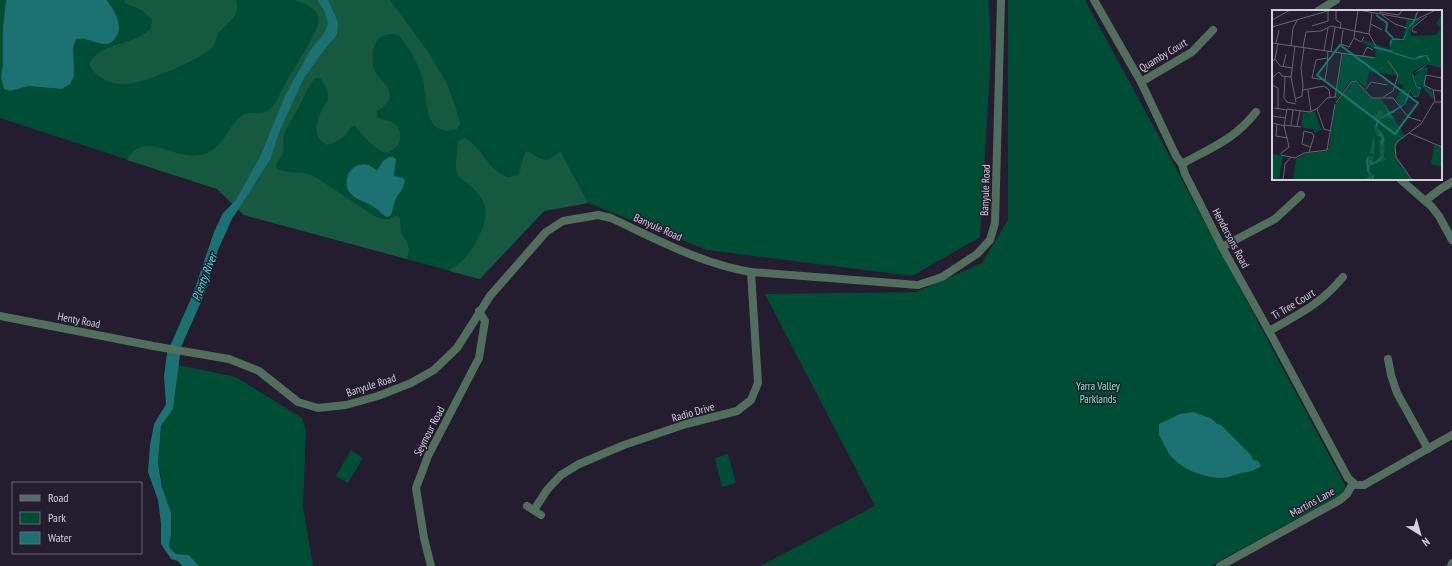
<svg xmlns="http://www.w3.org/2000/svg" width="1452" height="566" font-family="'PT Sans Narrow',sans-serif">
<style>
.green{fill:#004d35}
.forest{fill:#175840}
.water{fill:#1c7172}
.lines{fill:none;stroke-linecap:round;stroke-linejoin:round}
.minor{stroke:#526e5c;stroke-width:8}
.tertiary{stroke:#526e5c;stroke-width:8}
.labels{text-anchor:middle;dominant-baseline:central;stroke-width:3;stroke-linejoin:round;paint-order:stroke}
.street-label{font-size:11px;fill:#d4cfdc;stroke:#241c2f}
.park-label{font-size:11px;fill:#7ff2c1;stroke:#241c2f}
.water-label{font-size:12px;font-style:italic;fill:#4be6e7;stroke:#241c2f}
.inset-river{fill:none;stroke:#1c7172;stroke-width:2}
.inset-road{fill:none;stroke:#6a6474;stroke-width:1}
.view{fill:#197a74;fill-opacity:0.15;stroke:#197a74;stroke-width:2}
.inset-edge{fill:none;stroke:#d4cfdc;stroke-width:2}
</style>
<rect width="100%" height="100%" fill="#241c2f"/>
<path class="green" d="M0,0H989L991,53L980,237L912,276L707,250L588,203L544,211L480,279L244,215L217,189L0,118Z
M1008,0H1085L1162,142L1345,485L1346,489L1339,496L1210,566H760L875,506L765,294L916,292L982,263L1008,220Z
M178,365L236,377L302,418L306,430L303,508L313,566H199L189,555L176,554C170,548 167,544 171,535L165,497L158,463L161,426L173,409Z
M351,450L363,458L348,483L336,476Z
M728,454L736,483L722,487L715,458Z"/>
<path class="forest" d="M124,0H236C241,18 228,20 219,33C216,37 216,43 213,47C202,59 139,86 122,84C110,84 95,77 89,65C97,45 124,45 141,36C144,34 148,31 151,28L152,19L142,10L125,3Z
M295,0H390L429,53L447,84L456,108L460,124L457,129C426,138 427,105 424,85C423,78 420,71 417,64C413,54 405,44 399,35C379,31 372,42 373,60C373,62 373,66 374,69C377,79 390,83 390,95C390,102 383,107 377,111V117C383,121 390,120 395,124C403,131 402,144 394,149C391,151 388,152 385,153C372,147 364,137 355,126L351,127C345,137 339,142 327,145C325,143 321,142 320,139C313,132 319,117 322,109C324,105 328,102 328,98C329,92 324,83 320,78H315C306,89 302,102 295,114C291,122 286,127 284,136C283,142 284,147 283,152C282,159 276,161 276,168C288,176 304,169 317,178C332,188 347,198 362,208C369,212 375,218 384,219C388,220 392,218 396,216L400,218L401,233L407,242L409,250L407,259L244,215L217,189L127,160C147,125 177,168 209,152C224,144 228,128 239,118C251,108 257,117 267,111C270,109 274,106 275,103C278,99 279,95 281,92C291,72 304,54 314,34C326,12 313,7 295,0Z
M464,138C478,142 491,174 508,177C511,177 515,175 518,175C523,166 521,158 527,151C544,160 544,165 560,151L588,203L544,211L480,279L449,271C454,266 461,263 466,257C476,244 488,224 485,207C484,200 478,194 474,189C467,181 458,180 456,169C455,164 458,148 458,142Z"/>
<path class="water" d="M6,0H107C114,10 124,26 116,37C113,41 111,44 106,44C96,45 87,36 76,39L73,47L74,76L70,84L62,89L29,86L10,91L4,89L1,78L3,65V29Z
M317,0H328L338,22L337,34L318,58L304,78L279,132L270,160L232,219L218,250L208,284L201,302L181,347L173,409L161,426L158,463L162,487L171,513V535L169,544L170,548L176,554L189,555L199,566H182L178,561L171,559L161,544V523L158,500L148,472L150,445L154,424L166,404L164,376L167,353L193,294L214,232L223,213L236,200L260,157L285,96L310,51L325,32L328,24L324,10Z
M389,157H393L396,159L394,175L397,177L404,178L405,181C403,192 398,193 395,201C393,206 393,211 390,216L387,217C382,215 379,210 374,207C367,202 352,199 348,190C341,173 360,154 377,171L383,161Z
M1193,412C1201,415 1212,417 1217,424L1221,425L1251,455L1253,460L1258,461L1261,466C1254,471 1249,472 1241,473C1237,474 1233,476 1229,477C1211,481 1183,471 1171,456C1165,449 1163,441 1159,435V424L1180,414Z"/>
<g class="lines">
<path class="minor" d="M1318,11L1336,0
M1141,82L1192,52L1213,30
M1182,164C1212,147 1234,140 1256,112
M1400,179L1431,206L1439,216L1452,240
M1426,200L1442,188L1452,182
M1222,247L1275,219L1301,195
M1269,331C1299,314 1321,304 1343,277
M1388,359L1391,375L1397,393L1428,449
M527,506L541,515
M534,510L547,490L561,475L579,464L624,445L686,424L737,411L751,400L758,383L751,272
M431,566L424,538L416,488L428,456L479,358L485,321L479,311
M1220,566L1340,500L1347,494L1353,483
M1451,566L1452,563"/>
<path class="tertiary" d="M1094,0L1141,82L1176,156L1182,164L1185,174L1222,247L1269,331L1348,478L1356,485H1364L1452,435
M0,316L153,346L229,359L259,371L298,402L318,408L346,405L378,396L411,383L434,370L457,348L490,296L546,232L563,221L598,215L611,218C656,239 702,264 751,272L918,285L942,277L977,254L990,240L995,223L1001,0"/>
</g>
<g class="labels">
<g class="street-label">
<text transform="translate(1163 55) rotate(-31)">Quamby Court</text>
<text transform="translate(985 190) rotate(-88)">Banyule Road</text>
<text transform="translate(658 227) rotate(24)">Banyule Road</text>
<text transform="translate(1231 238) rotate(62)">Hendersons Road</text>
<text transform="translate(1293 304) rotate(-31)">Ti Tree Court</text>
<text transform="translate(79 320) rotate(11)">Henty Road</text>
<text transform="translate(371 385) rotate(-18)">Banyule Road</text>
<text transform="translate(693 412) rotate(-16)">Radio Drive</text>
<text transform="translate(429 431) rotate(-63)">Seymour Road</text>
<text transform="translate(1312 502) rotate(-29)">Martins Lane</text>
</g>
<g class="park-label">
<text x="1098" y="386">Yarra Valley<tspan x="1098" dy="13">Parklands</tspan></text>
</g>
<g class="water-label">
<text transform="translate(204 277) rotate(-69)">Plenty River</text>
</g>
</g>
<g transform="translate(1272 10)">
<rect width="170" height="170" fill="#241c2f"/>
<path d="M170,4V58L153,54L141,62L140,67L148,79L146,87H142L138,79L136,88L128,97L124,89L132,75L125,74L126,66L97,61L94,77L86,71H78L63,92L71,43L103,47L104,40L90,32L92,30L118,39L117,32L121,28L131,29L135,9H149L139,18V26L164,25L169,18L164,14ZM153,57L156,58L152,74L160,81L162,90L149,76L145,77L142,66ZM80,72H85L100,89H109L133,125L123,136L124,147L139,170H21L24,149L32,144L53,141L57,137L63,96ZM43,101L49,119H52L42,123V119L31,118L29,114L31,103ZM162,135L170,137V157L159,154ZM0,144L11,146L7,170H0Z" fill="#004d35"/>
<path d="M112,93L123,110L113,107L105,113L102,110L103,99L104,106L107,100L112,103L109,107L115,104ZM104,115L113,128L112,148L114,150L98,156L97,161L102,165V170H91L97,167L93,151L96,145L101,147V143L98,144L101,125L103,133L101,153L108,146L107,130L110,129L105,126L102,117Z" fill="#175840"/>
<path d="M147,0L142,13L136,19L132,30H120L119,37L121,42L143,49L147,46L155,45L158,51L149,60L141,64L145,77H149L147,86L145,87H142L138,80L136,88L133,94L121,103L106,109V115L104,118L110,122L107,125L110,124L111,125L112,131L110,133L112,135L110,147L106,152L100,155L96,149L97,163L101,166L100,170V166L95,161V148L102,154L110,146L112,135L109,134L111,125L107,126V124L109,122L103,117L106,109L132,94L138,79L142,86L146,87L148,79L144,77L140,65L157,52L154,46L142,50L123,44L121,43L119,37L118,31L121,28L131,29L136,18L142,10L144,3Z" fill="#1c7172"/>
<path class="inset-river" d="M104,5L115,13L114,21L121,28M102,37L121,42"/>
<path class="inset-road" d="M64,0V10L69,13L68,19M86,0L143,10L164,0M107,2L127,5L130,0M100,3L97,24L104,36M110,5L123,14L135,18M0,10L18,0M99,14L110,20M40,16L56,11V1M0,17L59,0M71,20L69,34L77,37L82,28L83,20M83,20L86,0M145,22H141L140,18L155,6M82,28L89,32L92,27M0,33L103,48M4,33L7,20M19,36L21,18L26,9M23,36L19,67L24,92M31,37L34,22L49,21L59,16L97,24M52,40L56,18M59,41L63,17M91,46L95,37L101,40M55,48L44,50L40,68L53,70L55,58L56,41M3,49L8,56L20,58M0,52L3,49L6,33M11,57L14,44M13,66L12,88L15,92L24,94M0,68L7,62L10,66L19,67M0,75L6,78V99M94,79L99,72L115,75M31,80L52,76L57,80L58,87M36,80L39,102M161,80L152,75L154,65L170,68M111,87L121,81L126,65L116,51M63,88L70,43M23,89L30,86L31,75L29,58L32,38M163,91L161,80L170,81M64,93L79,72L84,71L100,88H121L136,107L149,111M2,98L15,100M45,99L52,119L59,121M0,106L13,108M0,113L13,116M5,114L4,126L16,128M12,115L29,117M19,115L21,100M25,116L28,101M137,123L170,137M37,142L42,126L40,123L32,121L30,134L38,137M8,144L17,137L12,116L15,99L38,102L46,98L55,88L63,87M9,145L23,148L32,143L55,140L63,94M11,170L13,154L19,147M140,170L124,147L123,136L126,131L149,114L162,92H170"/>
<path class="view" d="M68,35L146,93L123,124L45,65Z"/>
<rect width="170" height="170" class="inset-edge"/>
</g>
<rect x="12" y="482" width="130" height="72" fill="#241c2f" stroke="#6a6474"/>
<rect x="20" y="495" width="20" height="6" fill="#526e5c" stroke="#6a6474"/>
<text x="48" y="502" font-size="12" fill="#d4cfdc">Road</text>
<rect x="20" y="512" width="20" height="12" fill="#004d35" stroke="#6a6474"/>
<text x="48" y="522" font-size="12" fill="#d4cfdc">Park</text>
<rect x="20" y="532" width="20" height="12" fill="#1c7172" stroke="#6a6474"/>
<text x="48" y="542" font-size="12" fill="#d4cfdc">Water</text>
<g transform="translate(1420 534) rotate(143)" stroke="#241c2f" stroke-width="3" paint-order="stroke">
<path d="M0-3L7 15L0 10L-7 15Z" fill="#d4cfdc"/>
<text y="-6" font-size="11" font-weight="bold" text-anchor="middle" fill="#d4cfdc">N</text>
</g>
</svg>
